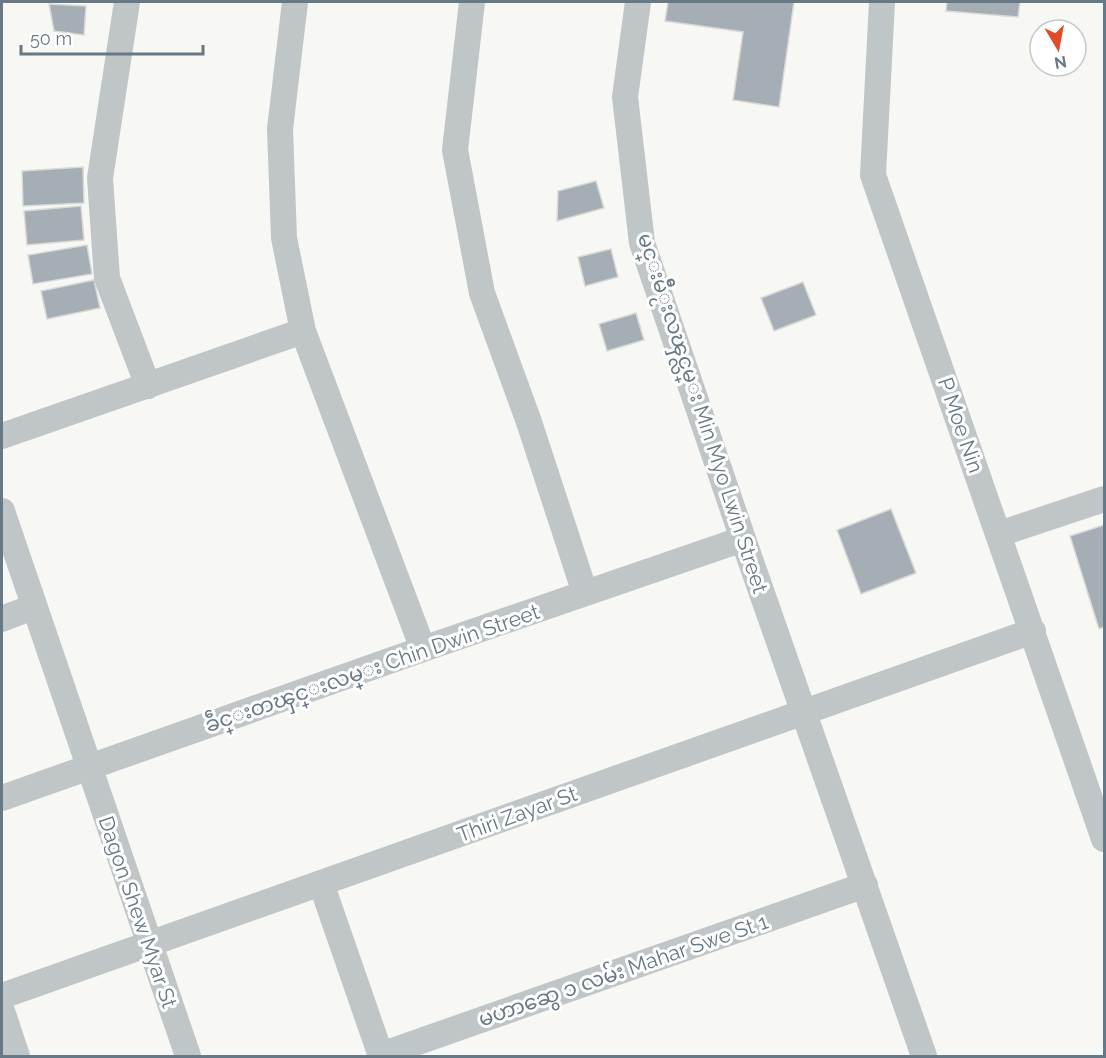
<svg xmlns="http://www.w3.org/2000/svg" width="1106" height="1058" font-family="Raleway,'Noto Sans Myanmar',sans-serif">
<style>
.building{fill:#a5aeb4;stroke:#d9d9d7;stroke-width:1.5}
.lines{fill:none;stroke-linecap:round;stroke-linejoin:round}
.minor{stroke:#c0c5c8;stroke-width:26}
.labels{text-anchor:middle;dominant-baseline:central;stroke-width:6;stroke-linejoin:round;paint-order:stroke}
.street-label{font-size:21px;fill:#667985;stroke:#fff}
</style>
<rect width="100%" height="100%" fill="#f7f7f4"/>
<path class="building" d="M668,2H794L779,107L733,100L743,32L665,21Z
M947,2H1020L1018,17L946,11Z
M49,4L86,6L84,35L54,31Z
M83,167L84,203L23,206L22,171Z
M596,181L604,208L557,221L558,191Z
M81,206L84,240L27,245L24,211Z
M87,245L92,274L33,284L28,255Z
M611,249L618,277L585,286L578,257Z
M94,280L100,308L47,319L41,291Z
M803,282L816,315L774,331L761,298Z
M636,313L644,340L607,351L599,324Z
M891,509L916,573L861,594L837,530Z
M1104,525V627L1099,629L1070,536Z"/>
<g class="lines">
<path class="minor" d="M127,2L100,178L107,278L148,386
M295,2L280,129L284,238L303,331L423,649
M472,2L455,150L482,293L529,422L585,593
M638,2L625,97L642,243L743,539L924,1056
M882,2L873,175L1104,839
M2,436L303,331
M2,511L188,1056
M999,534L1104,499
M2,619L33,607
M2,798L423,649L743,539
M321,883L381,1056
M2,996L1033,631
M2,1011L17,1056
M381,1055L865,885"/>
</g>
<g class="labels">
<g class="street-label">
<text transform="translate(703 413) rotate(72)">မင္းမဵိႂးလၾင္လမ္း Min Myo Lwin Street</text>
<text transform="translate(961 425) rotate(71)">P Moe Nin</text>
<text transform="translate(372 668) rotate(-19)">ခဵင္းတၾင္းလမ္း Chin Dwin Street</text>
<text transform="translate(517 814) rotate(-20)">Thiri Zayar St</text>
<text transform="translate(138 912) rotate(71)">Dagon Shew Myar St</text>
<text transform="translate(623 970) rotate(-19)">မဟာဆွေ ၁ လမ်း Mahar Swe St 1</text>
</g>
</g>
<rect width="1106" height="1058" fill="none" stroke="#667985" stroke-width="6"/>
<g transform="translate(1058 48) rotate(170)"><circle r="28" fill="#ffffff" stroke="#c2c9ce" stroke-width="1.5"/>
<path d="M0-4.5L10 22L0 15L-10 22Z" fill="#e24b2a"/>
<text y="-9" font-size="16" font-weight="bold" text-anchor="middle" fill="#667985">N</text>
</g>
<path d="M21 45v9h182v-9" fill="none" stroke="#667985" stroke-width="3"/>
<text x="30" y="45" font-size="18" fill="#667985" stroke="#ffffff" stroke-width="4.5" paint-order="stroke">50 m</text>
</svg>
